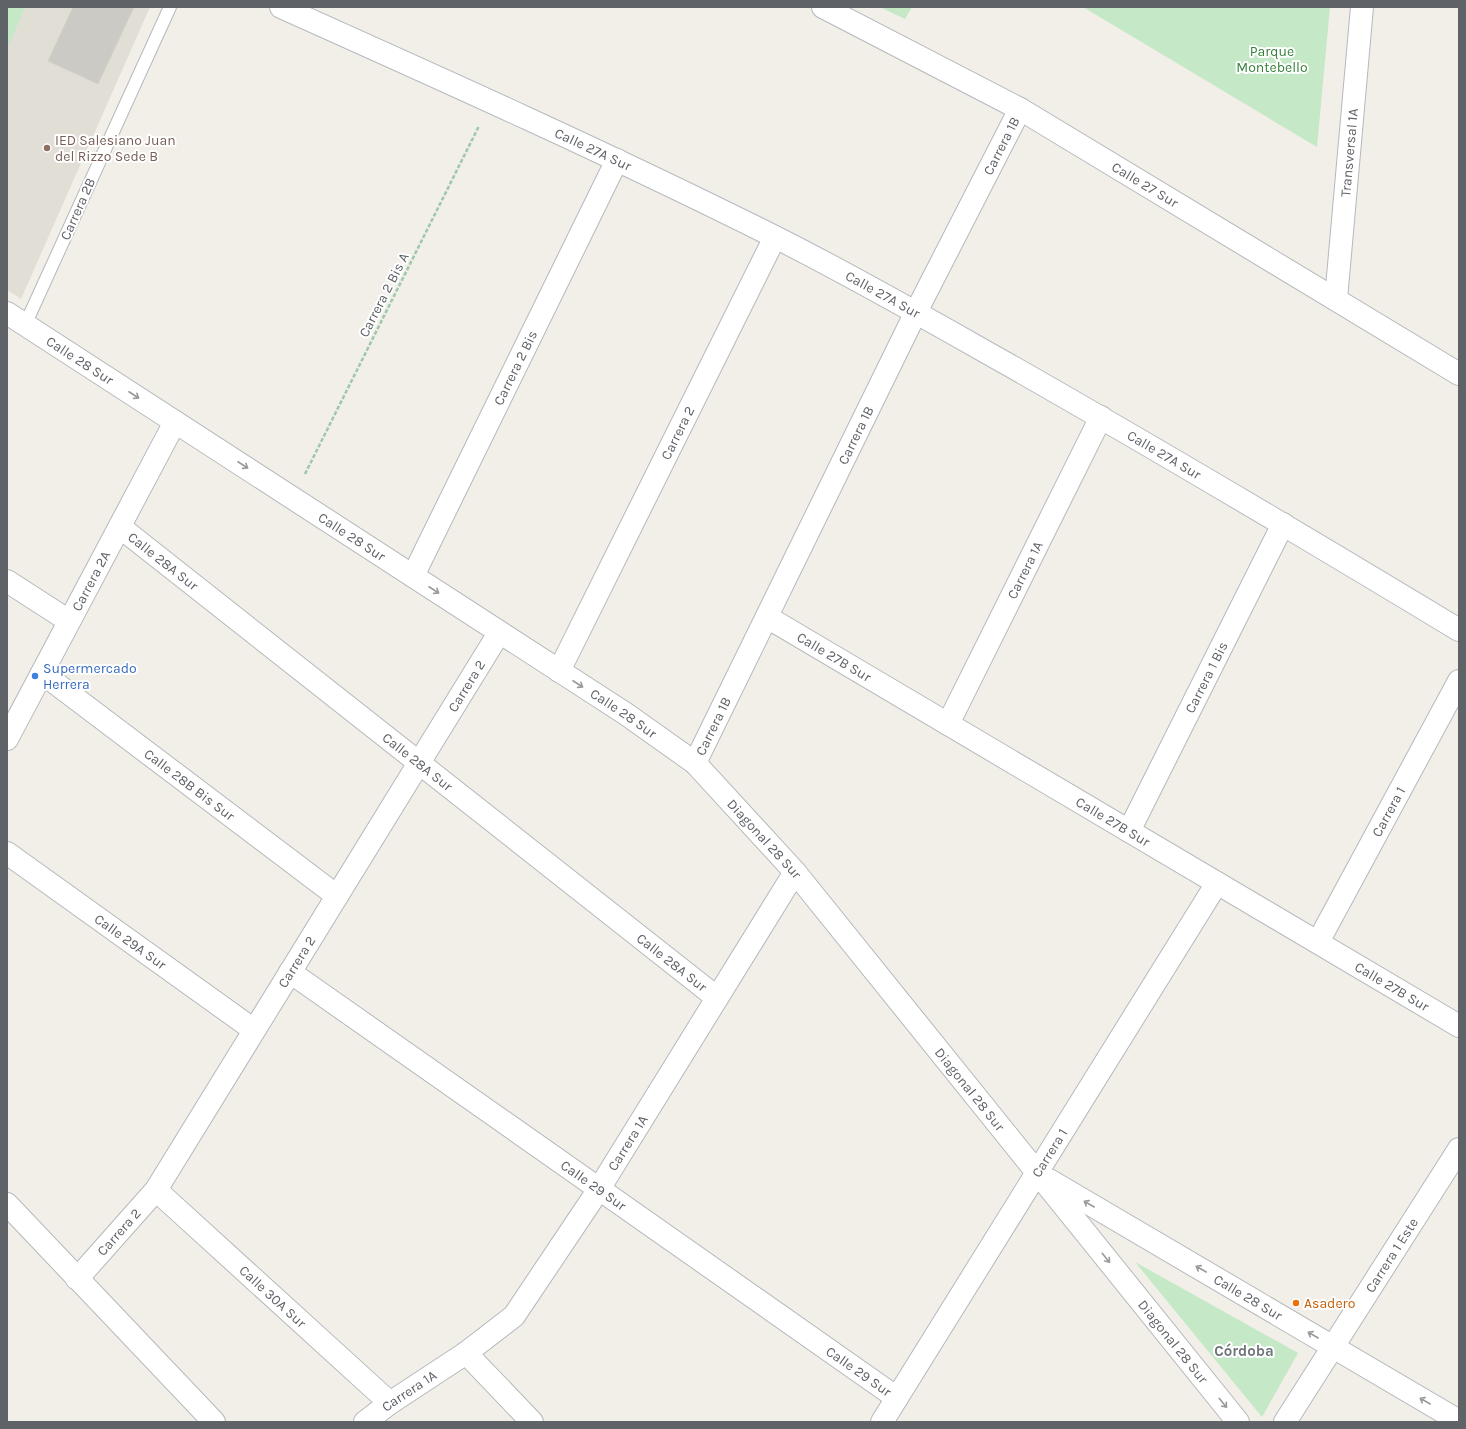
<svg xmlns="http://www.w3.org/2000/svg" width="1466" height="1429" font-family="Karla,sans-serif">
<style>
.education{fill:#e1ded6}
.green{fill:#c5e8c6}
.building{fill:#cccac5;stroke:#d6d1c6}
.lines{fill:none;stroke-linecap:round;stroke-linejoin:round}
.lane-casing{stroke:#b5b8bc;stroke-width:14}
.street-casing{stroke:#b5b8bc;stroke-width:24}
.secondary-casing{stroke:#b6babf;stroke-width:24}
.path{stroke:#9ec8ab;stroke-width:2.5;stroke-dasharray:4 2;stroke-linecap:butt}
.lane{stroke:#fff;stroke-width:12}
.street{stroke:#fff;stroke-width:22}
.secondary{stroke:#fff;stroke-width:22}
.oneway{stroke:#979a9d}
.education-dot{fill:#8d6e63;stroke:#fff;stroke-width:1.5}
.shop-dot{fill:#3f7fe0;stroke:#fff;stroke-width:1.5}
.food-dot{fill:#e8710a;stroke:#fff;stroke-width:1.5}
.labels{text-anchor:middle;dominant-baseline:central;stroke-width:4;stroke-linejoin:round;paint-order:stroke}
.park-label{font-size:14px;fill:#35813a;stroke:#fff}
.education-label{font-size:14px;fill:#785e54;stroke:#fff;text-anchor:start}
.street-label{font-size:14px;fill:#5f6368;stroke:#fff}
.shop-label{font-size:14px;fill:#366cbe;stroke:#fff;text-anchor:start}
.food-label{font-size:14px;fill:#c56008;stroke:#fff;text-anchor:start}
.neighbourhood-label{font-size:15px;font-weight:bold;fill:#70757a;stroke:#fff}
</style>
<rect width="100%" height="100%" fill="#f1efe8"/>
<path class="education" d="M7,7H150L21,299L7,290Z"/>
<path class="green" d="M7,7H25L9,45L7,44Z
M880,7H912L905,19Z
M1083,7H1330L1317,147Z
M1135,1262L1298,1353L1262,1417Z"/>
<path class="building" d="M73,7H134L98,84L48,61Z"/>
<g class="lines">
<g class="lane-casing">
<path id="lane" d="M25,325L170,7"/>
</g>
<g class="street-casing">
<g id="street">
<path id="s1" d="M823,7L1020,109L1459,374"/>
<path id="s2" d="M1336,299L1362,7"/>
<path id="s3" d="M7,313L626,714L695,763L795,872L1238,1422"/>
<path id="s4" d="M120,527L716,997"/>
<path id="s5" d="M413,576L617,160"/>
<path d="M7,581L69,621"/>
<path id="s6" d="M767,617L1459,1026"/>
<path id="s7" d="M559,671L775,237"/>
<path id="s8" d="M42,673L337,896"/>
<path id="s9" d="M948,724L1101,417"/>
<path id="s10" d="M7,739L175,422"/>
<path id="s11" d="M695,763L916,312L1020,109"/>
<path id="s12" d="M1129,831L1283,524"/>
<path id="s13" d="M7,853L254,1030"/>
<path id="s14" d="M1318,942L1459,681"/>
<path id="s15" d="M290,972L897,1398"/>
<path id="s16" d="M1049,1180L1459,1421"/>
<path id="s17" d="M156,1190L390,1403"/>
<path d="M7,1204L214,1422"/>
<path id="s18" d="M77,1279L156,1190L499,633"/>
<path d="M466,1353L532,1422"/>
<path id="s19" d="M365,1422L390,1403L466,1353L514,1316L599,1189L795,872"/>
<path id="s20" d="M882,1422L1217,883"/>
<path id="s21" d="M1285,1422L1459,1149"/>
</g>
</g>
<g class="secondary-casing">
<g id="secondary">
<path id="s22" d="M281,7C446,81 611,155 773,236C853,276 931,321 1009,365C1160,451 1310,540 1459,630"/>
</g>
</g>
<path class="path" d="M305,474L479,126"/>
<use href="#lane" class="lane"/>
<use href="#street" class="street"/>
<use href="#secondary" class="secondary"/>
</g>
<defs><path id="oneway-shaft" d="M-6 0H5M1.5-3L5.5 0L1.5 3" fill="none" stroke-width="1.6" stroke-linecap="round" stroke-linejoin="round"/></defs>
<g class="oneway">
<use href="#oneway-shaft" transform="translate(134 395) rotate(33)"/>
<use href="#oneway-shaft" transform="translate(243 465) rotate(33)"/>
<use href="#oneway-shaft" transform="translate(434 590) rotate(33)"/>
<use href="#oneway-shaft" transform="translate(578 684) rotate(33)"/>
<use href="#oneway-shaft" transform="translate(1089 1204) rotate(-150)"/>
<use href="#oneway-shaft" transform="translate(1106 1258) rotate(51)"/>
<use href="#oneway-shaft" transform="translate(1201 1269) rotate(-150)"/>
<use href="#oneway-shaft" transform="translate(1313 1335) rotate(-150)"/>
<use href="#oneway-shaft" transform="translate(1425 1401) rotate(-150)"/>
<use href="#oneway-shaft" transform="translate(1223 1403) rotate(51)"/>
</g>
<circle class="education-dot" cx="47" cy="148" r="4"/>
<circle class="shop-dot" cx="35" cy="676" r="4"/>
<circle class="food-dot" cx="1296" cy="1303" r="4"/>
<g class="labels">
<g class="park-label">
<text x="1272" y="51">Parque<tspan x="1272" dy="16">Montebello</tspan></text>
</g>
<g class="education-label">
<text x="55" y="140">IED Salesiano Juan<tspan x="55" dy="16">del Rizzo Sede B</tspan></text>
</g>
<g class="street-label">
<text stroke="none"><textPath href="#s11" startOffset="689">Carrera 1B</textPath></text>
<text stroke="none"><textPath href="#s22" startOffset="343">Calle 27A Sur</textPath></text>
<text stroke="none"><textPath href="#s2" startOffset="147">Transversal 1A</textPath></text>
<text stroke="none"><textPath href="#s1" startOffset="368">Calle 27 Sur</textPath></text>
<text transform="translate(78 209) rotate(-66)">Carrera 2B</text>
<text transform="translate(384 295) rotate(-63)">Carrera 2 Bis A</text>
<text stroke="none"><textPath href="#s22" startOffset="667">Calle 27A Sur</textPath></text>
<text stroke="none"><textPath href="#s3" startOffset="87">Calle 28 Sur</textPath></text>
<text stroke="none"><textPath href="#s5" startOffset="232">Carrera 2 Bis</textPath></text>
<text stroke="none"><textPath href="#s7" startOffset="266">Carrera 2</textPath></text>
<text stroke="none"><textPath href="#s11" startOffset="365">Carrera 1B</textPath></text>
<text stroke="none"><textPath href="#s22" startOffset="991">Calle 27A Sur</textPath></text>
<text stroke="none"><textPath href="#s3" startOffset="411">Calle 28 Sur</textPath></text>
<text stroke="none"><textPath href="#s4" startOffset="55">Calle 28A Sur</textPath></text>
<text stroke="none"><textPath href="#s9" startOffset="172">Carrera 1A</textPath></text>
<text stroke="none"><textPath href="#s10" startOffset="179">Carrera 2A</textPath></text>
<text stroke="none"><textPath href="#s6" startOffset="78">Calle 27B Sur</textPath></text>
<text stroke="none"><textPath href="#s12" startOffset="172">Carrera 1 Bis</textPath></text>
<text stroke="none"><textPath href="#s18" startOffset="711">Carrera 2</textPath></text>
<text stroke="none"><textPath href="#s3" startOffset="735">Calle 28 Sur</textPath></text>
<text stroke="none"><textPath href="#s11" startOffset="41">Carrera 1B</textPath></text>
<text stroke="none"><textPath href="#s4" startOffset="379">Calle 28A Sur</textPath></text>
<text stroke="none"><textPath href="#s8" startOffset="185">Calle 28B Bis Sur</textPath></text>
<text stroke="none"><textPath href="#s14" startOffset="148">Carrera 1</textPath></text>
<text stroke="none"><textPath href="#s6" startOffset="402">Calle 27B Sur</textPath></text>
<text stroke="none"><textPath href="#s3" startOffset="925">Diagonal 28 Sur</textPath></text>
<text stroke="none"><textPath href="#s13" startOffset="152">Calle 29A Sur</textPath></text>
<text stroke="none"><textPath href="#s18" startOffset="387">Carrera 2</textPath></text>
<text stroke="none"><textPath href="#s4" startOffset="703">Calle 28A Sur</textPath></text>
<text stroke="none"><textPath href="#s6" startOffset="726">Calle 27B Sur</textPath></text>
<text stroke="none"><textPath href="#s3" startOffset="1249">Diagonal 28 Sur</textPath></text>
<text stroke="none"><textPath href="#s19" startOffset="390">Carrera 1A</textPath></text>
<text stroke="none"><textPath href="#s20" startOffset="317">Carrera 1</textPath></text>
<text stroke="none"><textPath href="#s15" startOffset="371">Calle 29 Sur</textPath></text>
<text stroke="none"><textPath href="#s18" startOffset="63">Carrera 2</textPath></text>
<text stroke="none"><textPath href="#s21" startOffset="198">Carrera 1 Este</textPath></text>
<text stroke="none"><textPath href="#s17" startOffset="158">Calle 30A Sur</textPath></text>
<text stroke="none"><textPath href="#s16" startOffset="231">Calle 28 Sur</textPath></text>
<text stroke="none"><textPath href="#s3" startOffset="1573">Diagonal 28 Sur</textPath></text>
<text stroke="none"><textPath href="#s15" startOffset="695">Calle 29 Sur</textPath></text>
<text stroke="none"><textPath href="#s19" startOffset="54">Carrera 1A</textPath></text>
</g>
<g class="shop-label">
<text x="43" y="668">Supermercado<tspan x="43" dy="16">Herrera</tspan></text>
</g>
<g class="food-label">
<text x="1304" y="1303">Asadero</text>
</g>
<g class="neighbourhood-label">
<text x="1244" y="1351">Córdoba</text>
</g>
</g>
<rect width="1466" height="1429" fill="none" stroke="#5f6368" stroke-width="16"/>
</svg>
